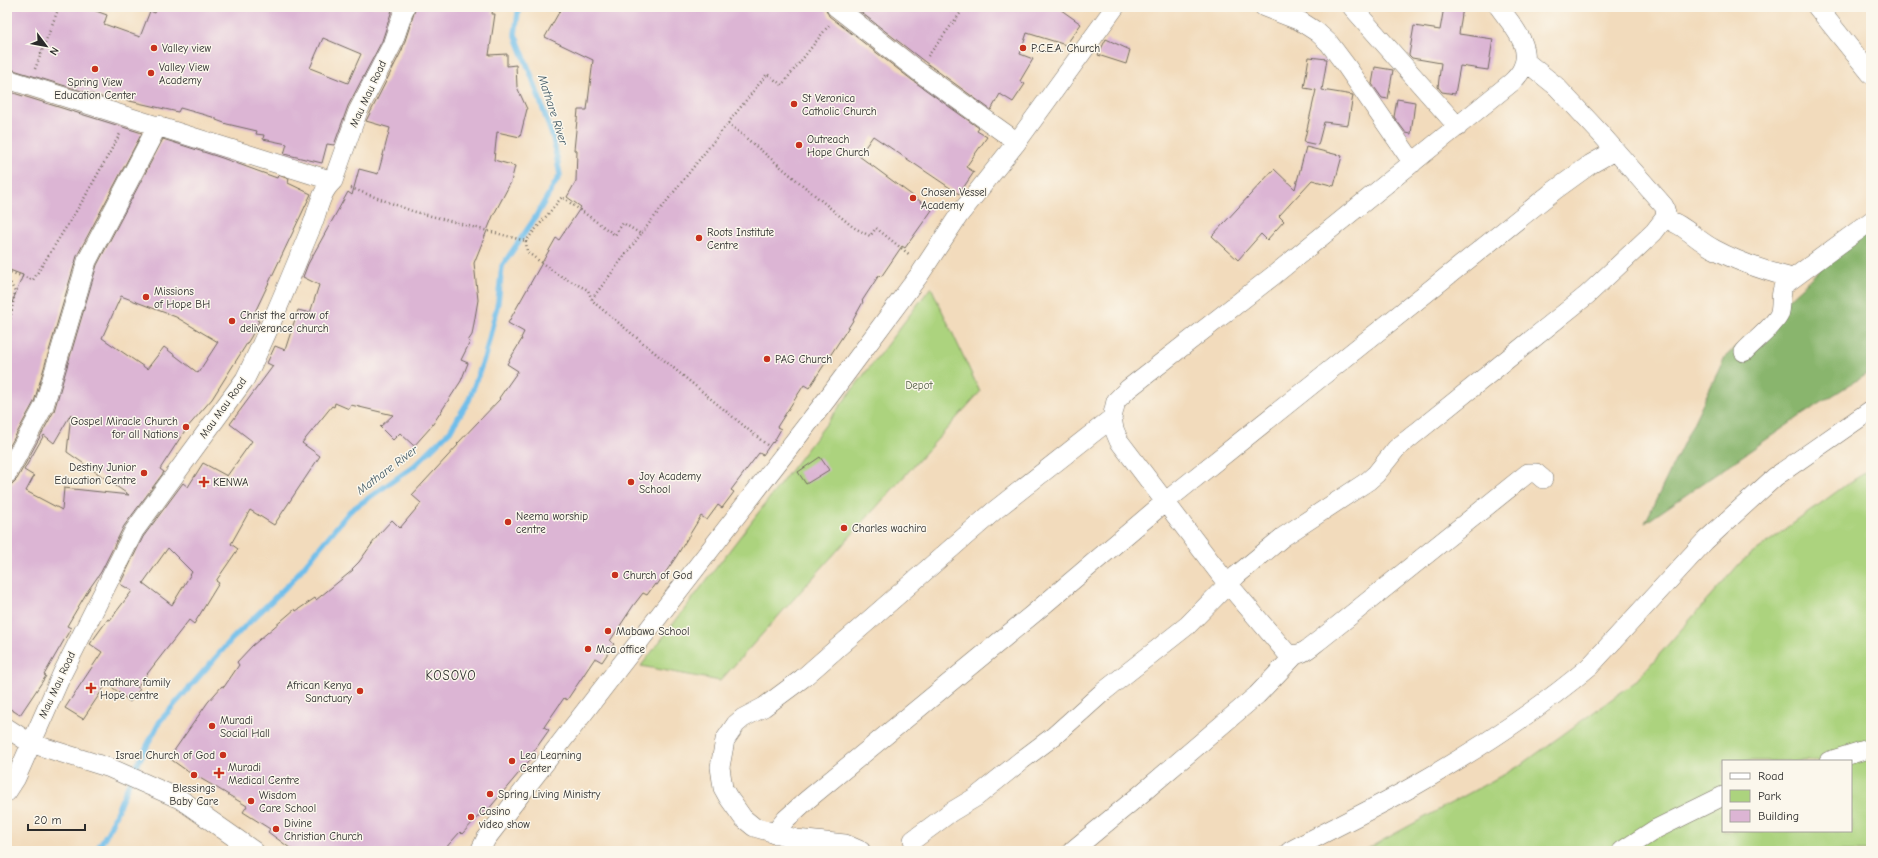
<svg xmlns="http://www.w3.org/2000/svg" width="1878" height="858" font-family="'Comic Neue',sans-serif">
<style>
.green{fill:#acd37e;stroke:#6c7f54;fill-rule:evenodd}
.forest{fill:#89b56d;stroke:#5a704c}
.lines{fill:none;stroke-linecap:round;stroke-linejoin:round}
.stream{stroke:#6fbeea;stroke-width:5.5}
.building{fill:#dcb5d4;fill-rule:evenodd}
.minor-casing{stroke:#71695e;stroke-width:20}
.path{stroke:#71695e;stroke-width:2.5;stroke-dasharray:1 3;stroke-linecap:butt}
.minor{stroke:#fff;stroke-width:19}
.poi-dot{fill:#c8321e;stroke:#fbf7ec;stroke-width:1.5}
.labels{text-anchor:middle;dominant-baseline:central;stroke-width:3;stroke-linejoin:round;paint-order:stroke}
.poi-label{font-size:11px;fill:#2b2b2b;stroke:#fbf7ec;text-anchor:start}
.street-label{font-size:11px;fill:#2b2b2b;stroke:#fbf7ec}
.park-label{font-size:11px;fill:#525d44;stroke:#fbf7ec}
.water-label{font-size:12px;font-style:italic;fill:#3f5764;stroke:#fbf7ec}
.quarter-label{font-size:13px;letter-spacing:1px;fill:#2b2b2b;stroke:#fbf7ec}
</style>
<rect width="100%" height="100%" fill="#fbf7ec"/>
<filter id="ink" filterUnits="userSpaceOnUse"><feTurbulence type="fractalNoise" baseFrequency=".025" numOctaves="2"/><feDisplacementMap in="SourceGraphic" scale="8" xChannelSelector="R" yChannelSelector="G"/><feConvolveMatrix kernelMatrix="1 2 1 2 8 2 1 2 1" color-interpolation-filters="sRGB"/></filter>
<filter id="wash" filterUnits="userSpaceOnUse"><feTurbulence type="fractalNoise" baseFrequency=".012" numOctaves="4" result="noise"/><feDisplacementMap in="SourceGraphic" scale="16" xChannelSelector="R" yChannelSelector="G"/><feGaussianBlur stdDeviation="0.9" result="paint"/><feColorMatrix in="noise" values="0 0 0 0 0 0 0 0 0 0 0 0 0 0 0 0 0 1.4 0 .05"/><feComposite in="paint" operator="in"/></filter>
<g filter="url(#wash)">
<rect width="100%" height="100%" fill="#f2dbbc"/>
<path class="green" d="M931,287L980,392L720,681L641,666Z
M1871,469V851H1363L1521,765L1635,682L1741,562L1847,484ZM1723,761H1851V831H1723Z"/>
<path class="forest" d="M1871,217V371L1802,415L1645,523L1725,357L1861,232Z"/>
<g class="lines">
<path class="stream" d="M96,851L108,832L135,769L160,721L232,639L291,582L350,511L414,466L450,431L469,400L485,356L498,302L502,266L533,221L560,175L553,138L533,80L515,34L519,7"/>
</g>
<g id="blocks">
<path class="building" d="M7,7H85L107,15L104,24L140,37L150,11L155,13L157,7H393L382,41L348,106L334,145L327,144L322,163L284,154L287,144L263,139L264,135L256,134L257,131L227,124L216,120V118L180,108L178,112L112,97L111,100L7,68ZM323,38L361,54L348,83L310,68Z
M416,7H493L492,14H495L489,55L507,54V66L516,65L517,87L527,109L520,137L497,132L494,160L515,166L511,182L493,216L474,263L478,300L472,335L468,341L470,342L461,360L468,363L461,381L431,427L414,446L400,433L393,440L380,427L393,415L351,405L349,409L335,403L334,407L332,406L302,443L320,456L274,525L250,510L231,544L238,549L216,581L219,583L194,624L189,620L137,687L140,689L130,702L107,683L83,719L65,708L102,652L90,644L108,619L110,620L132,591L120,584L143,537L183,483L188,487L203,463L227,476L252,441L230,424L273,366L267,363L275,346L285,350L298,310L310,313L319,285L303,277L308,264L348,192L352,195L359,169L378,174L390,128L366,121L402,50ZM168,548L192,572L172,605L143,583Z
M562,7H825L829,16L912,80L979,128L977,131L987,137L966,167L974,172L959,194L873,136L859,156L932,210L905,248L902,246L881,277L879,275L862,301L863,302L852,322L809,388L804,385L777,427L781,429L773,443L772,442L763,455L759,453L731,490L734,492L722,508L718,505L707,520L701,516L676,557L657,585L655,584L647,595L643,593L633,606L610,641L614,644L602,662L595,658L567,700L564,698L544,727L549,730L532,754L534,755L487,811L485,809L462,834L460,832L443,851H294L268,832L270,829L243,812L247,806L217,788L198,777L197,778L169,758L208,702L222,686L224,687L239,665L237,662L252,646L295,609L296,611L315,598L316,600L353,570L352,569L359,562L379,534L392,520L400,528L421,503L412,495L458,445L457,444L500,399L499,398L518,371L507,364L522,339L521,338L524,332L508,323L556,238L559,240L581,207L567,197L576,181L577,151L574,150L578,110H587L593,60L545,37Z
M854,7H1057L1081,24L1066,45L1027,33L1020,54L1033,59L1020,81L1025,84L1013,102L1000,94L991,110L925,62Z
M1444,7H1463L1459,34L1493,39L1488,70L1460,66L1455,94L1442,92L1438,87L1441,63L1412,58L1409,55L1414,26L1440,30Z
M1106,39L1130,50L1126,64L1098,55Z
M1309,57L1327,59L1322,90L1353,95L1348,125L1324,122L1318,145L1304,142L1316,90L1304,88Z
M1375,67L1393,70L1388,99L1382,98L1372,84Z
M7,91L142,133L77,256L34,402L7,451V305H11L23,275L7,269Z
M1397,99L1415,102L1411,134L1406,133L1394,117Z
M163,139L222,158L277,178L278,175L289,179L288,183L311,194L254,314L258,317L257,320L259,321L251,337L212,399L186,429L160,469L164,472L124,526L101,572L87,592L67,626L71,628L44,675L46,676L20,715L7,707V485L12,484L17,479L54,411L97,265ZM121,296L176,317L218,342L198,373L164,347L147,369L102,338ZM71,414L67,452L129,495L64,488L62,510L26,491L34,476L24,470L44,435L54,443Z
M1306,147L1342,156L1334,186L1312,180L1279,216L1284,221L1267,240L1261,234L1238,260L1212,236L1274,169L1295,189Z
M820,457L829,470L806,484L798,472Z"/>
</g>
</g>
<g filter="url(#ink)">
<use href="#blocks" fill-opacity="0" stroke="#71695e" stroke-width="1"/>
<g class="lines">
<g class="minor-casing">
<path id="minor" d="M836,7L918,71L1017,142
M1264,7L1300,21L1317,32L1329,43L1347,67L1413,163
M1352,7L1458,127
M1499,7C1511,24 1534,47 1522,69C1520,74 1516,78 1512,82L1274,275L1128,389L1116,401L1112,418L1114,429L1119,441L1223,578L1286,652C1299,660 1310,647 1321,639L1528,473H1536L1543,479
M1817,7L1871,74
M7,79L333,181
M1664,219C1683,223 1696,240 1714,249C1738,262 1765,271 1792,278
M1744,352C1753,342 1773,327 1779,315C1783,305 1779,295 1784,285L1871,221
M7,474L44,406L87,261L158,125
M7,728L30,743L110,768L180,799L254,851
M1829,761L1871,748
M7,792L16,778L62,674L134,531L245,379C270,330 290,278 311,228C318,212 320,192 333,181L358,111L392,45L405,7
M774,834L786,819L807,800L1033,614L1165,502L1555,190L1591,164L1614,151
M913,840L951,812L976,797L1022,760L1054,736L1103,692L1188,625L1237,575L1283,537L1368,481L1376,474L1396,449L1587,295L1654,232L1664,219L1666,213L1664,206L1600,133L1556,86L1525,61
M480,851L486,839L827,399L920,274L959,215L1017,142L1115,7
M861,851L845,844L796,839L754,827L743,818L728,797L723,788L720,767L725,740L736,724L743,718L764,707L803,678L994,511L1112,418
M1072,851L1141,794L1257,695L1295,655
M1290,851C1331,829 1373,809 1414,786C1475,751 1536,712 1590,666L1705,541L1775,477L1871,410
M1622,851L1656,829L1723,796"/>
</g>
<path class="path" d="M928,56L965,7
M35,69L59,7
M728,123L767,74L782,85L829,25
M351,188L412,211L526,241
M7,271L33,280L85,197L120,134
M7,276L15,292L7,336
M592,299L641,234
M767,445L597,305L592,300L588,290L557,274L527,252L526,241L562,197L615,235L623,223L641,234L728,123L853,227L870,236L876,228L910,255"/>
<use href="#minor" class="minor"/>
</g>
</g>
<g class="poi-dot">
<circle cx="154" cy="48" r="4"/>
<circle cx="1023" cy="48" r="4"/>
<circle cx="95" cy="69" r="4"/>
<circle cx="151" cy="73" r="4"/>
<circle cx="794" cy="104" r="4"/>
<circle cx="799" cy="145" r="4"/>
<circle cx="913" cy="198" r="4"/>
<circle cx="699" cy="238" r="4"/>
<circle cx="146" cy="297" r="4"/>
<circle cx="232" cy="321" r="4"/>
<circle cx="767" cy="359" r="4"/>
<circle cx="186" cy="427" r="4"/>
<circle cx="144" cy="473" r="4"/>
<path d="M202 476h4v4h4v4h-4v4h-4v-4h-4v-4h4z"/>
<circle cx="631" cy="482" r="4"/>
<circle cx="508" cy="522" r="4"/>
<circle cx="844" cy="528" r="4"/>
<circle cx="615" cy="575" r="4"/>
<circle cx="608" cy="631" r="4"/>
<circle cx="588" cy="649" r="4"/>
<path d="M89 682h4v4h4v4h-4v4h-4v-4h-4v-4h4z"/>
<circle cx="360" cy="691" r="4"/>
<circle cx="212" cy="726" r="4"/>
<circle cx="223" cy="755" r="4"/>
<circle cx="512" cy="761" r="4"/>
<path d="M217 767h4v4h4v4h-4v4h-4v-4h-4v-4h4z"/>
<circle cx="194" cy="775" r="4"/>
<circle cx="490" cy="794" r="4"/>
<circle cx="251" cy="801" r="4"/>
<circle cx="471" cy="817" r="4"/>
<circle cx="276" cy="829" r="4"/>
</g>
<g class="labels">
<g class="poi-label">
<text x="162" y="48">Valley view</text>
<text x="1031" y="48">P.C.E.A. Church</text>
<text x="159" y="67">Valley View<tspan x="159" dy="13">Academy</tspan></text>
<text x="95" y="82" text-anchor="middle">Spring View<tspan x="95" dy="13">Education Center</tspan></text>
<text x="802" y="98">St Veronica<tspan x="802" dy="13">Catholic Church</tspan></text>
<text x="807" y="139">Outreach<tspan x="807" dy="13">Hope Church</tspan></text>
<text x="921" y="192">Chosen Vessel<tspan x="921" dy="13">Academy</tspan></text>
<text x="707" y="232">Roots Institute<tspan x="707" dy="13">Centre</tspan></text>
<text x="154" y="291">Missions<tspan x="154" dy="13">of Hope BH</tspan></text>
<text x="240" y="315">Christ the arrow of<tspan x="240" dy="13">deliverance church</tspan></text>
<text x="775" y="359">PAG Church</text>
<text x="178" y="421" text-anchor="end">Gospel Miracle Church<tspan x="178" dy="13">for all Nations</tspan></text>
<text x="136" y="467" text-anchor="end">Destiny Junior<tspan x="136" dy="13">Education Centre</tspan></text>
<text x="639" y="476">Joy Academy<tspan x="639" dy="13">School</tspan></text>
<text x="213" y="482">KENWA</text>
<text x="516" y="516">Neema worship<tspan x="516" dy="13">centre</tspan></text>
<text x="852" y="528">Charles wachira</text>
<text x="623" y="575">Church of God</text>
<text x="616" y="631">Mabawa School</text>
<text x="596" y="649">Mca office</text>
<text x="100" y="682">mathare family<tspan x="100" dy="13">Hope centre</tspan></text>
<text x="352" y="685" text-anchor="end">African Kenya<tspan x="352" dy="13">Sanctuary</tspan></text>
<text x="220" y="720">Muradi<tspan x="220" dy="13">Social Hall</tspan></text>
<text x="215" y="755" text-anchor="end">Israel Church of God</text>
<text x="520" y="755">Lea Learning<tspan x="520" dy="13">Center</tspan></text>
<text x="228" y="767">Muradi<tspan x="228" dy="13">Medical Centre</tspan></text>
<text x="194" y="788" text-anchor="middle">Blessings<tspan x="194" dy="13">Baby Care</tspan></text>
<text x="498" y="794">Spring Living Ministry</text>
<text x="259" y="795">Wisdom<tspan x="259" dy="13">Care School</tspan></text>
<text x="479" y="811">Casino<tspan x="479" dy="13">video show</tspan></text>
<text x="284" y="823">Divine<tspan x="284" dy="13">Christian Church</tspan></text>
</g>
<g class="street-label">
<text transform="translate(368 94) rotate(-65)">Mau Mau Road</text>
<text transform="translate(223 408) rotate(-54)">Mau Mau Road</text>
<text transform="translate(57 685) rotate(-65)">Mau Mau Road</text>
</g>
<g class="park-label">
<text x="919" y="385">Depot</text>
</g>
<g class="water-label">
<text transform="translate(553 110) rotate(72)">Mathare River</text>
<text transform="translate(387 470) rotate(-37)">Mathare River</text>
</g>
<g class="quarter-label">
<text x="451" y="675">KOSOVO</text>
</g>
</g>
<rect width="1878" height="858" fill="none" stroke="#fbf7ec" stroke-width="24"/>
<rect x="1722" y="760" width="130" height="72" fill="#fbf7ec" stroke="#a8a59f"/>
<rect x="1730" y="773" width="20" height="6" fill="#ffffff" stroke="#a8a59f"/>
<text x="1758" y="780" font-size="12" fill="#2b2b2b">Road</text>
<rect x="1730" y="790" width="20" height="12" fill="#acd37e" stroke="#a8a59f"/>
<text x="1758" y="800" font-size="12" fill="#2b2b2b">Park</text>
<rect x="1730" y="810" width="20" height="12" fill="#dcb5d4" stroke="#a8a59f"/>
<text x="1758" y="820" font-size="12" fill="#2b2b2b">Building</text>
<g transform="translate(46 46) rotate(122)" stroke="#fbf7ec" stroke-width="3" paint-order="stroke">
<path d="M0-3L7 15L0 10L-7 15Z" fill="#2b2b2b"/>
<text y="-6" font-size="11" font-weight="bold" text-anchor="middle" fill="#2b2b2b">N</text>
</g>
<path d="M28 824v6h57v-6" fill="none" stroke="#2b2b2b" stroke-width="2"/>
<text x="34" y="824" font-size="12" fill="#2b2b2b" stroke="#fbf7ec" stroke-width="3" paint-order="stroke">20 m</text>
</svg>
